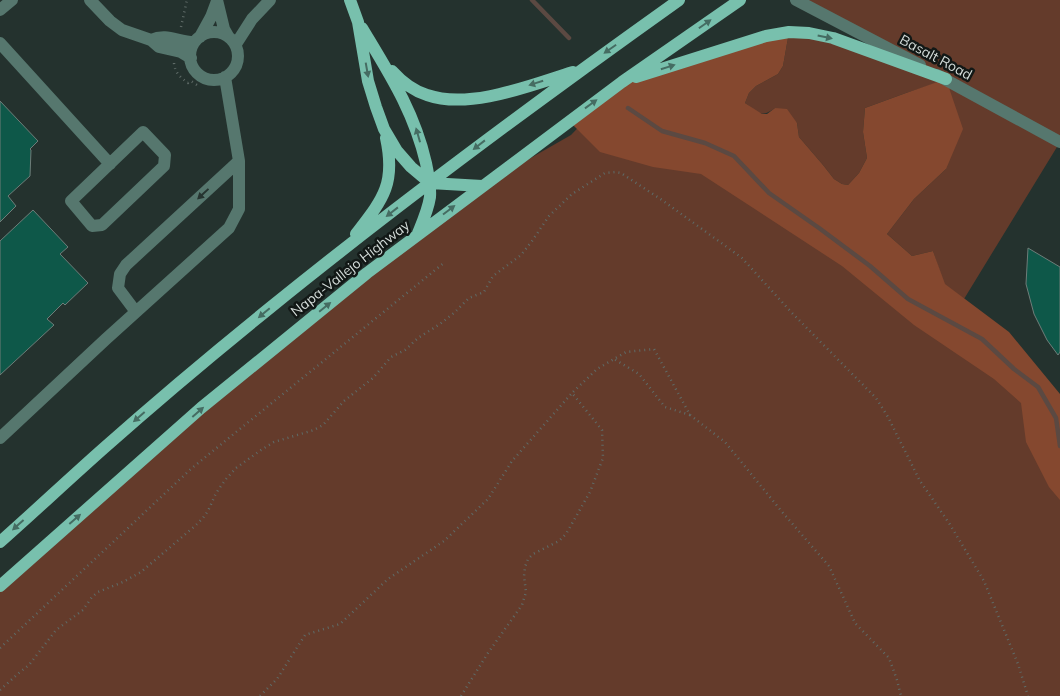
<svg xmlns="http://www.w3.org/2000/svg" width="1060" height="696" font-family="Mulish,sans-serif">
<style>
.green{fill:#643b2b}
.forest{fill:#85482f}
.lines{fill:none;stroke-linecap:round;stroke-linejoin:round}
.stream{stroke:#5b4942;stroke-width:4.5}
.building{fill:#0e5849;stroke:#6e7d79}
.path{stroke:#5f6b67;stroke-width:2.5;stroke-dasharray:1 4;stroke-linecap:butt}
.minor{stroke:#56776e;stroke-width:12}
.major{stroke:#78c0ad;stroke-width:12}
.oneway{fill:#456c62}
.oneway2{fill:#263430}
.labels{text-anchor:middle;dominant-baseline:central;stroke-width:5;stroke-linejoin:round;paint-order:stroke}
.street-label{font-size:14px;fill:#d4dcd9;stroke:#121816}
</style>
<rect width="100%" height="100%" fill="#24322e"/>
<path class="green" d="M796,0H1060V142L964,299L944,284L933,251L912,256L887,234L914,199L946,169V80L906,93L865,108L863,132L867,158L859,173L848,185L842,184L834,179L823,165L799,137L797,123L775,108C760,119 758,112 745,103L749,93L756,86L778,74L783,66L789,32L809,33L941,78Z
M622,82L982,339L1060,446V696H0V586L128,472L482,186L571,135Z"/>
<path class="forest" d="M789,32L783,66L778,74L756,86L749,93L745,103L762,114H767L775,108L787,109L797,123L799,137L823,165L834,179L842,184L848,185L859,173L867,158L863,132L865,108L906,93L946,79L963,129L946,169L914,199L887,234L912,256L933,251L945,284L1009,332L1060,394V500L1049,487L1026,442L1021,403L994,379L914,325L842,266L701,174L653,167L600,152L569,121L622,82Z"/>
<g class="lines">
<path class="stream" d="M532,0L569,38
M628,108L662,131L705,143L734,156L769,193L819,228L870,266L908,299L982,339L1014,369L1038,387L1056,418L1060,446"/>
</g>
<path class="building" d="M0,101L38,141L30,149L31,150L30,176L8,196L16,206L0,222Z
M33,210L68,247L60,254L88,283L65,305L63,303L47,319L54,325L0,375V241Z
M1028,248L1060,267V352L1058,355L1047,340L1034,314L1026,284Z"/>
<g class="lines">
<path class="path" d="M181,27L187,0
M174,63C175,73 180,77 188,83L191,81L197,85
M690,415L725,442L783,513L829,566L855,623L889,658L897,680L901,696
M0,648L192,468L445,262
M0,690L20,672L29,665L56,630L83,610L92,597L98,592L123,582L141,572L196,525L203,518L208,511L216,493L226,479L236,468L261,450L274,442L314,430L323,425L344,401L373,378L391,357L405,350L418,338L440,324L455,312L469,298L484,292L493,276L521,255L532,241L549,216L572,194L605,173L615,172L621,173L662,200L742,258L792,313L876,398L888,417L920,481L949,523L984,581L1018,664L1028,696
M260,696L277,679L305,635L340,624L388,579L444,541L488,499L512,461L572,393
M461,696L488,653L522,605L526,592L524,576L525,567L528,559L533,554L559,541L566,534L590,492L603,458L602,430L572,393L597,369L626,352L654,349L690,415L665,407L639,374L614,359"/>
<path class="minor" d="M90,0L110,21L122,30L151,40
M217,0L224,29L228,36
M796,0L920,65
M0,10L12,0
M190 56a24 24 0 1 1 48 0a24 24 0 1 1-48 0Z
M200,37L211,17L217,1
M0,43L110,164
M236,44L252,19L270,0
M191,58L181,52L159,47L151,40C167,33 178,42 194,42
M937,75L1060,142
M143,132L165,155L164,166L102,225L92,226L71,201Z
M136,312L118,288L120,274L126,265L239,161
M0,438L106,339L229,228L239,209V161L225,77"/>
<path class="major" d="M350,0L358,22L368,81L376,107L384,129L397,151L411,167L430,183L482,186
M362,28C389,73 414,111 426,163C428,174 431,185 430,197C428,210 423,221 418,233
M392,71C401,81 414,91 427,95C470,110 531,85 573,72
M636,77L766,36L789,32L809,33L833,38L946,79
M356,234C383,199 396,184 386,138
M0,542C35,511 69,479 104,448C158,400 214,353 271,307C403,200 540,99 679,0
M0,586L201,408L367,273L622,82L740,0"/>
</g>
<defs><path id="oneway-solid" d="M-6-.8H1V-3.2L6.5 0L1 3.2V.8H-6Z" transform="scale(1.25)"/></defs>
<g class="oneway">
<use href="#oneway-solid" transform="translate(705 24) rotate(-35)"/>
<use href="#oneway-solid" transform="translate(825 37) rotate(12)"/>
<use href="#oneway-solid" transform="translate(610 49) rotate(145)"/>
<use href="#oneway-solid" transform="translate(668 67) rotate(-18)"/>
<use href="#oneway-solid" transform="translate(367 70) rotate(80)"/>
<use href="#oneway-solid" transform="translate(536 83) rotate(163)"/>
<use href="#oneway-solid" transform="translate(591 104) rotate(-36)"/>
<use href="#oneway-solid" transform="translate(418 135) rotate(-106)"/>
<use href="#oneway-solid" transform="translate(479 145) rotate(142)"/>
<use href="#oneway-solid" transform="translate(449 210) rotate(-37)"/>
<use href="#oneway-solid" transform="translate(392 212) rotate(142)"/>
<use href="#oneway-solid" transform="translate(325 307) rotate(-39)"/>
<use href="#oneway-solid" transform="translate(264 313) rotate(140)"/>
<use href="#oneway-solid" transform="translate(198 412) rotate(-41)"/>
<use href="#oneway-solid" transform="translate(139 417) rotate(139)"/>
<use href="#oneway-solid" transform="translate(75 519) rotate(-41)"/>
<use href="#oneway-solid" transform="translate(18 525) rotate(138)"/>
</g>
<use class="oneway2" href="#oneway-solid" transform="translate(203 194) rotate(137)"/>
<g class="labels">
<g class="street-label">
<text transform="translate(936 57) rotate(28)">Basalt Road</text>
<text transform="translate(350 268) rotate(-38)">Napa-Vallejo Highway</text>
</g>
</g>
</svg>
